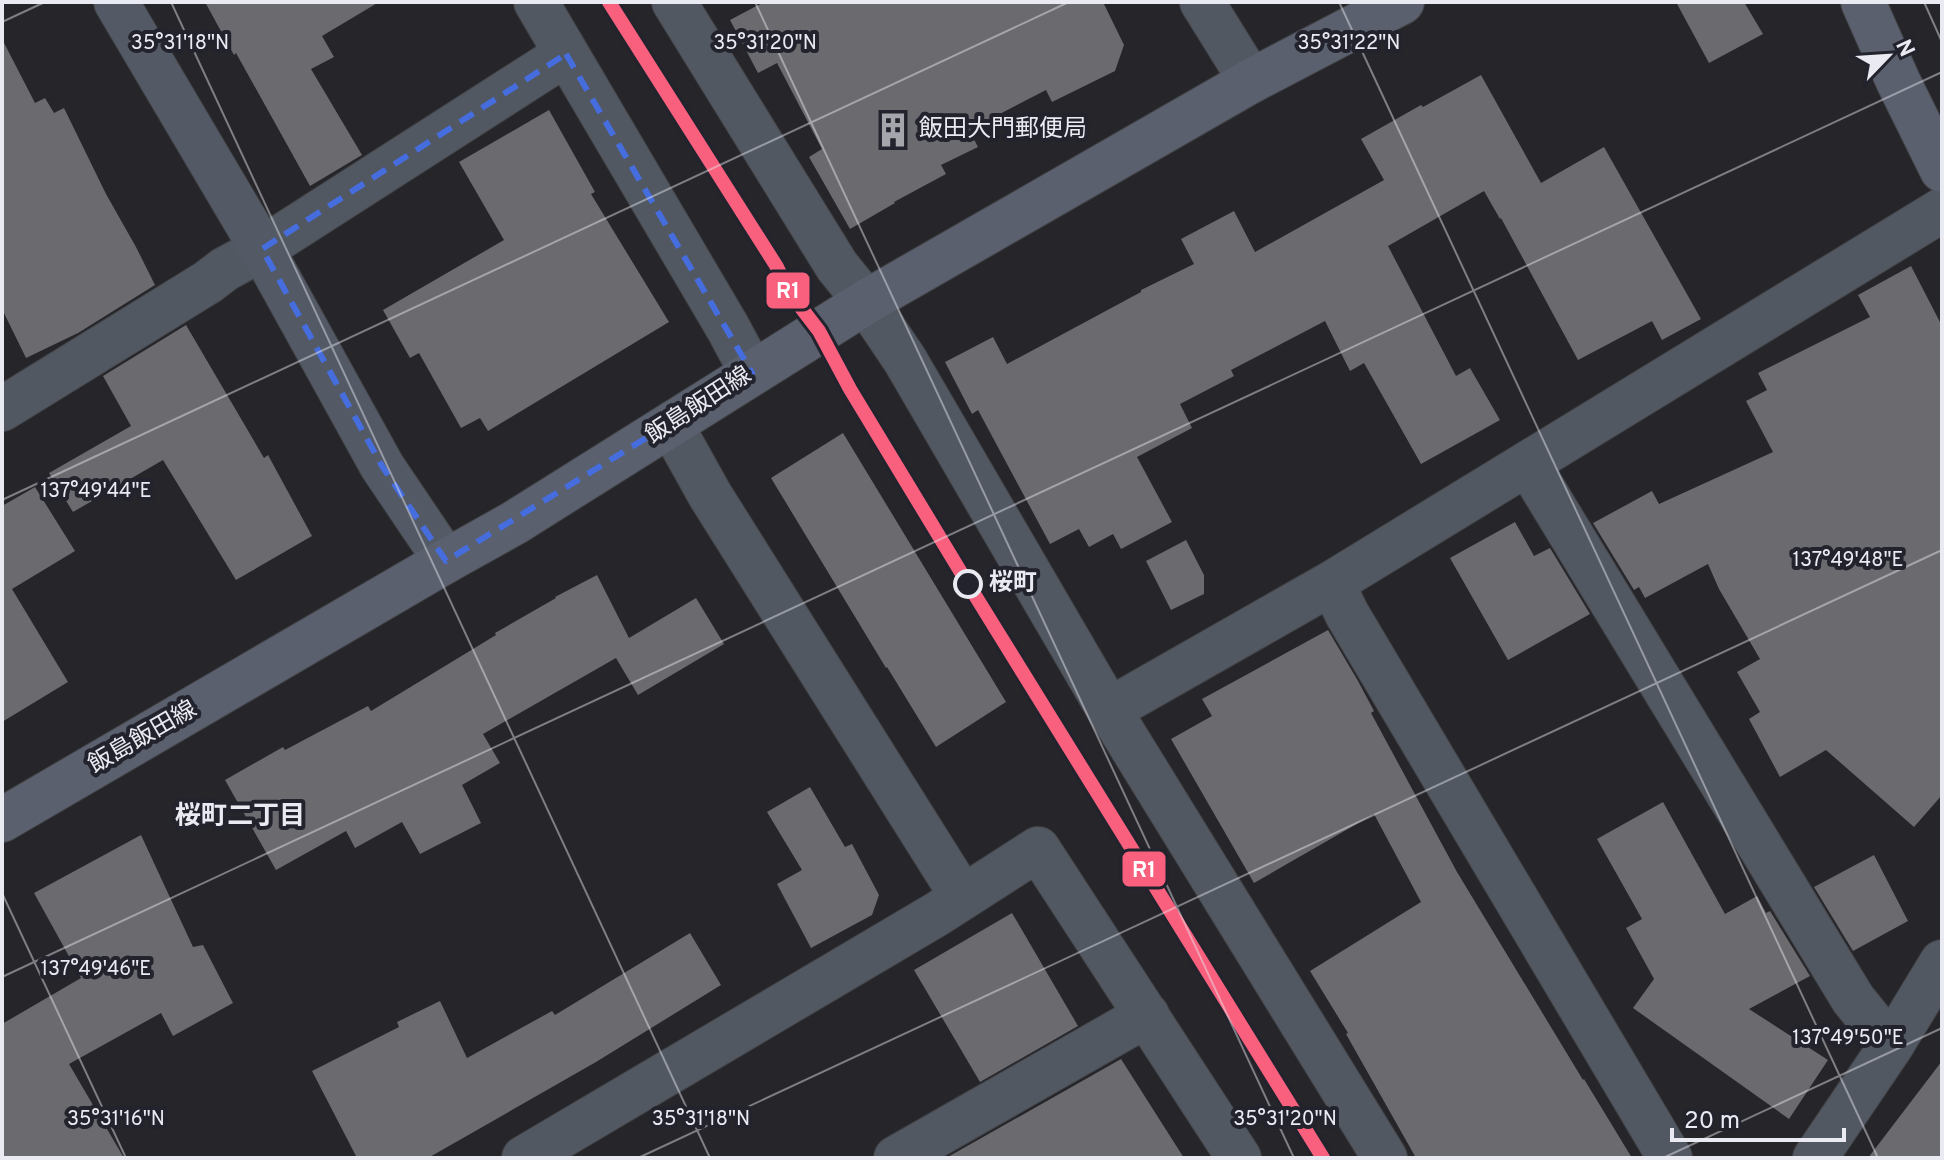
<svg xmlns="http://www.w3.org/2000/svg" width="1944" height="1160" font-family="Overpass,'Noto Sans JP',sans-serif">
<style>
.building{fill:#6b6a6f}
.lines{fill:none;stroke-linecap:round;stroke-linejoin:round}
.street-casing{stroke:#414245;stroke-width:46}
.secondary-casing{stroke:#414245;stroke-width:46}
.primary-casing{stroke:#414245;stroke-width:46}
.street{stroke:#525862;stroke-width:44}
.secondary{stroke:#535a66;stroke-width:44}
.primary{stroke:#5a606e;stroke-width:44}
.rail-1-casing{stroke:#22232d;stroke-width:20}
.rail-1{stroke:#f8607d;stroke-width:14}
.marked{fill:none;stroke:#466ddd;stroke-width:6;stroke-dasharray:16 10;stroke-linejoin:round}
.ticks{fill:none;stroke:#eaebf2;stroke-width:2;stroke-opacity:0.45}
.stop-dot{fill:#22232d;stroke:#eaebf2;stroke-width:4}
.labels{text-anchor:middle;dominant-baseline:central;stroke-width:8;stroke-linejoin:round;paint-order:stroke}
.poi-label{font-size:24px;fill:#eaebf2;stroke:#22232d;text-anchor:start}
.street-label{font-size:24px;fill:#eaebf2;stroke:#22232d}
.stop-label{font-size:24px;font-weight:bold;fill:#eaebf2;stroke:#22232d;text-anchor:start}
.neighbourhood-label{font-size:26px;font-weight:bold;fill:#eaebf2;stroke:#22232d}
.ticks-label{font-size:20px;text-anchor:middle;fill:#eaebf2;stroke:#22232d;stroke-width:8;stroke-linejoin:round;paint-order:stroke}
.line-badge{stroke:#22232d;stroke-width:3}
.badge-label{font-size:22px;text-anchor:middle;font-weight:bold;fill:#fff}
</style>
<rect width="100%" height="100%" fill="#25252a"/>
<path class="building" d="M205,2H379L322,36L334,57L311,69L362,155L310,186L236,53L234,55Z
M764,2H1103L1124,45L1115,71L1052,102L1046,90L969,130L978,147L941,165L946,174L894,202L895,203L850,229L809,157L822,149L777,63L758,73L730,20Z
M1676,2H1744L1763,34L1709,63Z
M2,39L35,103L45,98L54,113L64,108L106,194L136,247L155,285L78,333L26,358L2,309Z
M1481,75L1541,183L1604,147L1701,319L1662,340L1652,321L1578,360L1501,218L1500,219L1484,191L1388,246L1456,376L1470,368L1500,420L1421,464L1364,363L1350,371L1325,321L1231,370L1234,376L1180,404L1192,428L1137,457L1172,522L1121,549L1113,534L1089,547L1079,529L1050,544L978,410L972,414L945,362L993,337L1007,364L1141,292V290L1194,264L1181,239L1234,211L1255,252L1384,180L1361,139L1421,105L1423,107Z
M549,110L595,192L591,194L669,322L488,431L480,418L461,428L419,353L410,358L383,310L504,240L459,162Z
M1911,266L1942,326V795L1914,827L1826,750L1780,777L1749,719L1760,712L1737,672L1760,659L1719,589L1708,564L1645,598L1639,587L1634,590L1593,523L1652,491L1659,504L1773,452L1746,401L1767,390L1758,373L1870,317L1858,295Z
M186,325L264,458L268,455L312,536L236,580L163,460L73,512L49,473L131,426L103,376Z
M843,433L1006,702L936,747L887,667L886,668L771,478Z
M35,487L75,551L12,589L68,682L2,722V506Z
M1515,522L1534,556L1550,548L1590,614L1508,660L1450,558Z
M1186,540L1204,575V594L1171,610L1146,561Z
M597,575L629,638L696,598L724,644L638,695L616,658L483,734L500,763L462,785L481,823L420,854L402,822L355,848L346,831L276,870L225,780L283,747L285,750L368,706L371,711L496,635L495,633L556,598L555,597Z
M1328,630L1358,681L1374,711L1371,713L1457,872L1583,1080L1584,1079L1632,1158H1416L1346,1034L1348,1033L1310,971L1421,902L1374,814L1254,883L1171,739L1212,716L1202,699Z
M810,787L845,847L852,844L879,895L872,915L811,948L777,884L802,870L767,812Z
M1663,802L1725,914L1757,896L1766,913L1770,911L1810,976L1749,1009L1828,1060L1789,1119L1633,1008L1654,979L1626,928L1642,919L1597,839Z
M141,835L193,947L203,945L233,1003L173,1036L161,1013L69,1064L124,1158H2V1024L81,978L34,893Z
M1874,855L1908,921L1853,951L1814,887Z
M1012,913L1078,1026L980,1082L914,970Z
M690,933L721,985L596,1062L428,1158H357L312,1071L399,1027L397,1022L440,1001L467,1058L552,1011L555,1015Z
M1121,1059L1184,1158H946Z
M1942,1061V1158H1868Z"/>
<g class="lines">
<g class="street-casing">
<path id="street" d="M536,2L728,328L752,373
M674,2L837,266L866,302L905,360L1109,710L1385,1158
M1202,2L1251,81
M2,409L208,282L225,269L262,249L566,54
M671,425L710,495L962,896
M1528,464L1853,999L1891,1046
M1332,583L1347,614L1670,1158
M1109,710L1332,583L1942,210
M524,1158L937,914L1038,849L1239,1158
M896,1158L1147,1015
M1815,1158L1891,1046L1942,962"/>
</g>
<g class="secondary-casing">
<path id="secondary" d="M116,2L262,249L382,466L446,561"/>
</g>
<g class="primary-casing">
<path id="primary" d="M1863,2L1898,81L1942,170
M2,820L446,561L514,523L866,302L1251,81L1402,2"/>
</g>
<use href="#street" class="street"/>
<use href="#secondary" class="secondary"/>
<use href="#primary" class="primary"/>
<g class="rail-1-casing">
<path id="rail-1" d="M609,2L777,267L789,292L819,331L850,389L968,584L1323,1158"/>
</g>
<use href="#rail-1" class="rail-1"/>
</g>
<path class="marked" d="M566,54L752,373L446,561L382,466L262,249Z"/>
<path class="ticks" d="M171,2L710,1158M755,2L1294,1158M1339,2L1878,1158M1924,2L1942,42M2,22L45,2M2,500L1069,2M2,893L126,1158M2,977L1942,72M638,1158L1942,550M1663,1158L1942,1028"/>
<defs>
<g id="building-bare" transform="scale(2.76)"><path d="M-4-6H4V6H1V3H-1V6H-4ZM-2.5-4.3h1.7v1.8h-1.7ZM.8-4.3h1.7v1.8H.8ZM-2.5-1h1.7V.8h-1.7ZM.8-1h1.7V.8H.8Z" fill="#a5a6ac" stroke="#22232d" stroke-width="2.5" paint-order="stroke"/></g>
</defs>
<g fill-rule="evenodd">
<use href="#building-bare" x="893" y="130"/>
</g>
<circle class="stop-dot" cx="968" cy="584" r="13"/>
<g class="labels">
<g class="poi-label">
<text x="919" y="130">飯田大門郵便局</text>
</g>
<g class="street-label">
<text transform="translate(699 406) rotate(-33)">飯島飯田線</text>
<text transform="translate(143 738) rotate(-30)">飯島飯田線</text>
</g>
<g class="stop-label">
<text x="989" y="584">桜町</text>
</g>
<g class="neighbourhood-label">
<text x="240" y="817">桜町二丁目</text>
</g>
</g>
<g class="ticks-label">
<text x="180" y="49">35°31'18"N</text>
<text x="765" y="49">35°31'20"N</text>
<text x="1349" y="49">35°31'22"N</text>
<text x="96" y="497">137°49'44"E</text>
<text x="1848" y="566">137°49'48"E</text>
<text x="96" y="975">137°49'46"E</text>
<text x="1848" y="1044">137°49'50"E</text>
<text x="116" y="1125">35°31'16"N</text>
<text x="701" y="1125">35°31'18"N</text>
<text x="1285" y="1125">35°31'20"N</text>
</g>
<g class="line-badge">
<rect x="765" y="271" width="46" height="39" rx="8" fill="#f8607d"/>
<rect x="1121" y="850" width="46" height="38" rx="8" fill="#f8607d"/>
</g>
<g class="badge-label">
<text x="788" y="298">R1</text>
<text x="1144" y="877">R1</text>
</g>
<rect width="1944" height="1160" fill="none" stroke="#eaebf2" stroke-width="8"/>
<g transform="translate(1888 56) rotate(65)" stroke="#22232d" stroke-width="6" paint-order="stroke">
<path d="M0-6L14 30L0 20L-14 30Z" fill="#eaebf2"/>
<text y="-12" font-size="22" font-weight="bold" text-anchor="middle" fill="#eaebf2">N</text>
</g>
<path d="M1672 1128v12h172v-12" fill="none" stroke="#eaebf2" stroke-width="4"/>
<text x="1684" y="1128" font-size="24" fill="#eaebf2" stroke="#22232d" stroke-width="6" paint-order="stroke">20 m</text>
</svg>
